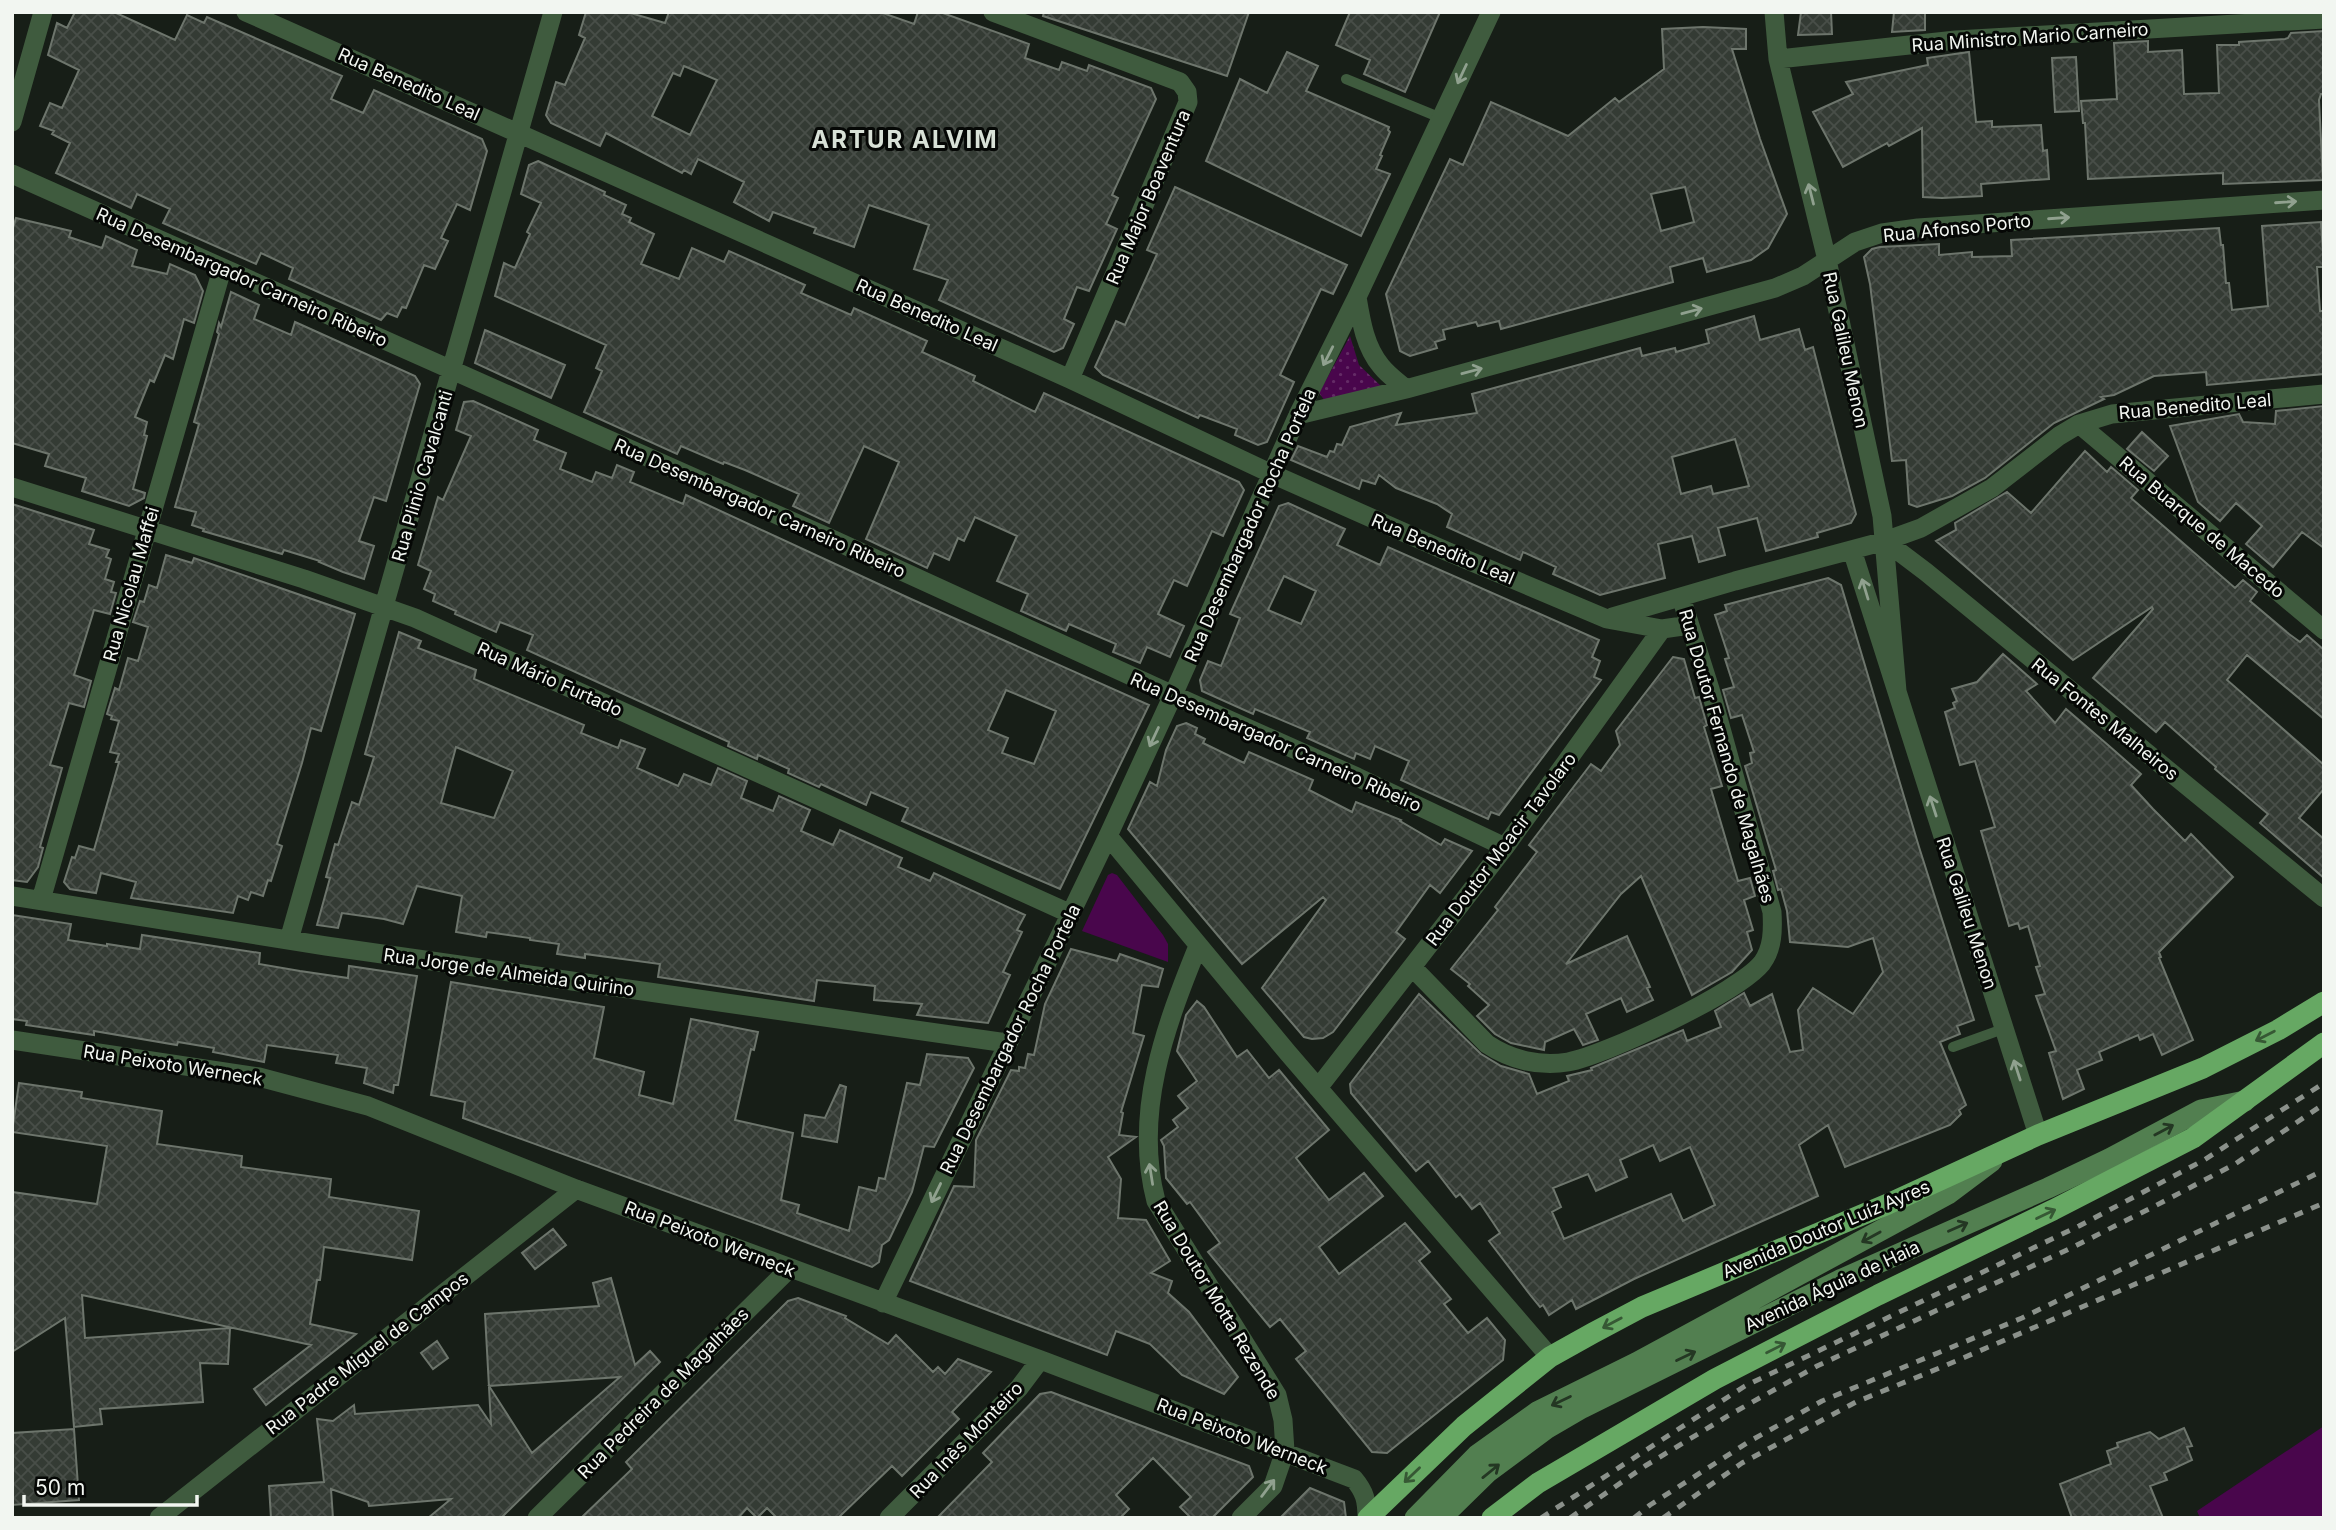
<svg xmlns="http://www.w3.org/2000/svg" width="2336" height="1530" font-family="Inter,sans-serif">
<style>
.grass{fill:url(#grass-dots)}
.park{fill:#49064c}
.building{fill:url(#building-cross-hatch);stroke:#6d756c;stroke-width:2;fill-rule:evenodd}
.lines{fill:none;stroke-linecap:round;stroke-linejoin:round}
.service{stroke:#3f5b3e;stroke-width:10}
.minor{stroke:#3f5b3e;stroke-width:19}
.secondary{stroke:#527f50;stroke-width:21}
.trunk{stroke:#66a863;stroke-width:21}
.rail{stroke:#8b918b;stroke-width:5;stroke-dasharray:9 9;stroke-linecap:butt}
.oneway{stroke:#90a18f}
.oneway2{stroke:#365834}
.oneway3{stroke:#243723}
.labels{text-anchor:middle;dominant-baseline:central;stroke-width:6;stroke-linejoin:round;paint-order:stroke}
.street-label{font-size:18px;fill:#f2f6f1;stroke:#050705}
.district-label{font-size:24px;font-weight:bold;letter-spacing:2px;fill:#d8e1d7;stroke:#050705}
</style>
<defs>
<pattern id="grass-dots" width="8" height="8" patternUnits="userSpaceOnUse" patternTransform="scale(1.75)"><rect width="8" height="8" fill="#49064c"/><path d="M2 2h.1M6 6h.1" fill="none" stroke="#642b66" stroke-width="1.8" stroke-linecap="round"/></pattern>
<pattern id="building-cross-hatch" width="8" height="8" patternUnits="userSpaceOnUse" patternTransform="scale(1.75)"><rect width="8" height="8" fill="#343b34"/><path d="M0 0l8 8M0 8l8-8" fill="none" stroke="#484e48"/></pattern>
</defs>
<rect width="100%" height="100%" fill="#171e17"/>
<path class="grass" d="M1350,336L1359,365L1381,386L1325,401L1319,393Z"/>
<path class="park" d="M1112,873L1117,875L1163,935L1168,944V962L1082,931L1108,875Z
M2324,1426V1518H2200L2197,1511Z"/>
<path class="building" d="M75,12H114L175,40L187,15L204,23L207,17L342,76L331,99L363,113L374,90L482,139L487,151L470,210L457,204L441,238L448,241L435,269L424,265L406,308L402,307L397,317L387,313L381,320L289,279L293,268L261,253L256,264L163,223L170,209L137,194L131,208L56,173L70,143L52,134L54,131L40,126L50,103L62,108L79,70L48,55L57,23L67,28Z
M586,12H627L665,23L669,12H880L914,24L918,12H940L1029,44L1025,58L1059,70L1062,62L1087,71L1089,65L1151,88L1156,99L1112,195L1118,198L1106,224L1117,229L1089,291L1077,287L1064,319L1074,324L1063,348L1054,352L939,300L948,280L914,269L929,225L869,205L854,247L814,233L816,228L773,212L769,221L734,202L744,182L698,159L691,174L684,170L682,173L606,133L600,146L551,123L546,115L556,82L565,85L585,38L579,35ZM684,66L717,80L690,135L652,116L673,73L680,76Z
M1044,12H1249L1227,76L1043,16Z
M1350,12H1440L1405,92L1364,74L1370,60L1336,45Z
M1801,12H1831L1832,34L1798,35Z
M1894,12H1925V30L1892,32Z
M1703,27L1746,29V49H1732L1760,139L1787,214L1768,248L1751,260L1707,272L1703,258L1670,267L1673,282L1501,329L1499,321L1478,326L1476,322L1443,330L1445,339L1435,342L1437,348L1410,356L1400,351L1386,294L1450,159L1463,165L1491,102L1568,136L1615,98L1619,102L1664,69L1662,29ZM1685,187L1694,222L1661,231L1651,194Z
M2324,31V94H2321L2319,100L2323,180L2223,184V173L2088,179L2085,123H2083L2081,101L2117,99L2114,43L2148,41V52L2182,50L2184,94L2219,93L2217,45H2239V42L2285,39L2288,38L2291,33Z
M1287,52L1318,66L1306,91L1389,127L1388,130L1390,132L1380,155L1382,156L1376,169L1390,174L1361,236L1206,161L1240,79L1267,93Z
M1969,52L1976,122L1992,121V127L2041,125L2043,151L2047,150L2049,179L1981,184L1982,196L1942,198L1923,197L1922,128L1889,146L1887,143L1843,167L1813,112L1853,94L1846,82L1928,65L1927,58Z
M2076,57L2079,111L2055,112L2052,58Z
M538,161L605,192L604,195L626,205L622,214L631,218L629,222L654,234L641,264L679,279L692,248L724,262L729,251L805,285L801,293L851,315L854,308L927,341L922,352L975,376L973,381L1035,412L1044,393L1239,482L1244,490L1223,536L1212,531L1187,586L1174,580L1158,614L1184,626L1170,657L1147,647L1140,663L1113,652L1116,644L1069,624L1066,631L1021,611L1028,594L997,581L1017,536L975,517L964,541L958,538L949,560L934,553L927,568L866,539L899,462L864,446L829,523L793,506L799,494L745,470L724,462L723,464L681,446L677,454L584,412L602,371L596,368L606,345L495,296L504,263L515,268L530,234L527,232L541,203L521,194L529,165Z
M1175,187L1347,265L1333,294L1321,289L1280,375L1294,382L1267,442L1258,445L1235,435L1237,429L1200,415L1198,418L1103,375L1095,367L1116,321L1125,325L1157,254L1147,250Z
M16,218L71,231L69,237L102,248L106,236L137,250L132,266L167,274L170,264L195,275L203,291L194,323L184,319L173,359L165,355L154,382L150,380L135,417L147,422L144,435L147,436L133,489L145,493L144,498L129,506L82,491L86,478L45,466L49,454L12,443V231Z
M2321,222L2324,267H2317L2320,311H2324V374L2207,385L2206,372L2154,376L2114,395L2101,397L2104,399L2054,423L1985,478L1952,496L1917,507L1909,504L1906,460L1892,461L1870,284L1864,257L1872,249L1880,247L1939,244V255L1972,252V257L2012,256L2011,240L2219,228L2221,245H2223L2226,283H2229L2232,310L2268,306L2262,226Z
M231,292L259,305L254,319L291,335L295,322L415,376L420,384L386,501L374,497L359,541L374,546L364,579L343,572L319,562L320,561L284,550L282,554L203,531L204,529L192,525L196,512L175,507L199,424L194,422L219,334L217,332L219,323L221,327Z
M1754,316L1760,340L1799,329L1805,350L1813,347L1856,514L1851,523L1817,533L1818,537L1766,551L1757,518L1718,528L1725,555L1699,562L1692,536L1658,544L1665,578L1600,595L1553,574L1556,567L1523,552L1520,560L1447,527L1452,514L1437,504L1396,488L1379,475L1375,484L1362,480L1359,489L1291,460L1298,446L1327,457L1330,451L1334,452L1337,444L1342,445L1350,427L1401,413L1396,425L1477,413L1472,394L1640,348L1642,356L1675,348L1676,352L1709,343L1706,330ZM1735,439L1749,486L1713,494L1711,486L1681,494L1672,457Z
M485,330L565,365L551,398L475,363Z
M473,401L538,430L534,440L566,453L560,469L592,482L596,472L612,478L617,465L634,472L630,482L683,504L686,495L911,599L1149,705L1060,889L902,821L908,808L871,792L866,805L821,784L819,787L788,773L789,769L758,755L757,759L728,746L729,742L527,650L533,635L500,622L496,632L455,614L456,611L433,601L435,594L424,589L431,571L418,565L438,497L443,500L471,436L456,430L464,402ZM1006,690L1056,711L1034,764L1002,753L1008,738L988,730Z
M2324,406V548L2302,532L2273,567L2246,544L2262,526L2236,503L2220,521L2198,502L2170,426L2239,414L2243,422L2275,424L2276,411Z
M2142,432L2168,456L2154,471L2127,449Z
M2085,451L2107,472L2111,467L2138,490L2131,498L2235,588L2243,580L2257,592L2250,601L2289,634L2300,642L2307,635L2324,650V719L2247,655L2227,680L2324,765V789L2299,818L2324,839V878L2260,823L2268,814L2215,769L2216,767L2191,745L2165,722L2156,732L2093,678L2153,609L2152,607L2073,660L1936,541L1956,530L1955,523L2007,492L2031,513Z
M1288,503L1345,529L1337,545L1380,565L1388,547L1599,640L1592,657L1600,661L1594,677L1601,680L1499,815L1491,812L1488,819L1401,780L1409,761L1375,746L1370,759L1356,753L1354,759L1307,738L1310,732L1255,709L1253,714L1202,691L1200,680L1208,661L1221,666L1240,618L1230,614L1279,506ZM1284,576L1316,591L1301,624L1268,610Z
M12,504L94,530L89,544L109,550L106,557L111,559L105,579L114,582L111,592L116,593L110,614L94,610L74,675L91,681L84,707L69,703L50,765L62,768L40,847L43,848L38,867L27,882L12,880Z
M166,555L192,563L194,558L355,614L321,731L311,728L302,763L277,844L282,846L271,881L268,880L263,896L251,892L248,900L238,896L233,913L131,898L136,882L101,873L96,893L70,889L64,882L72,857L75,858L79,846L94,850L119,762H116L119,754L110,752L119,721L111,719L112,716L107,714L115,688L119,690L128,658L138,661L148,627L133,622L140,601L144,602L149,585L157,588Z
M1828,578L1841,585L1919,847L1974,1020L1957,1026L1960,1034L1940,1042L1966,1105L1959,1110L1961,1114L1950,1125L1845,1167L1828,1125L1799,1145L1818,1196L1634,1279L1576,1309L1572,1300L1549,1315L1543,1305L1540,1307L1531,1296L1489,1241L1500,1233L1480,1203L1472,1209L1460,1194L1456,1197L1428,1161L1416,1171L1351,1093L1350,1084L1419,994L1481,1054L1501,1066L1529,1074L1537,1094L1569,1081L1567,1076L1592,1070L1591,1068L1683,1030L1687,1041L1721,1027L1715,1011L1744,993L1750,1006L1772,994L1790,1052L1803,1050L1798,1010L1813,988L1853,1014L1883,972L1873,938L1848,947L1790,942L1787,911L1781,889L1778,890L1773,871L1776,870L1745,766L1752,763L1750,753L1754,752L1742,715L1731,718L1723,690L1734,687L1725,659L1729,658L1715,615L1727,611L1725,605ZM1653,1145L1660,1161L1690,1147L1715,1205L1683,1221L1671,1194L1564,1239L1552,1212L1561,1207L1553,1188L1588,1174L1596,1191L1627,1177L1620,1160Z
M399,632L421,641L418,648L476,670L474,679L584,725L581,733L618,748L621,740L645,749L637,768L678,786L684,774L711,785L718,768L747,781L741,798L773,811L779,796L810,810L801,831L833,845L840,830L902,858L898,867L930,881L934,873L1025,915L1017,930L1022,932L1003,972L1010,975L988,1023L917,1015L922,1004L874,1000L875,986L817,980L814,1001L658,977L660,964L585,954V958L557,954L559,944L530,940V938L487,932L486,937L456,932L462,896L417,886L403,924L384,919L342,913L338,928L317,925L330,878L326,877L335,844L338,845L352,802L359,805L374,757L365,754ZM456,747L513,771L494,818L441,803Z
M2003,654L2037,684L2026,691L2055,723L2066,709L2108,745L2141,774L2131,785L2153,809L2185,841L2191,834L2233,877L2159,952L2161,957L2159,958L2193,1040L2162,1055L2153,1034L2140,1040L2138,1035L2099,1052L2102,1060L2077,1070L2084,1089L2063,1099L2049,1053L2056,1051L2036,996L2045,994L2036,967L2040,966L2028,926L2020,929L2018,923L2009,926L1981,831L1995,827L1980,778L1975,761L1960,765L1945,712L1955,708L1953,703L1957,701L1952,689L1977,682Z
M1673,657L1684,659L1695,698L1699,697L1707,725L1704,727L1722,786L1711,789L1738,881L1750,878L1755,896L1744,900L1753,930L1747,932L1752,950L1732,972L1692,995L1641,876L1621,894L1566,964L1627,936L1650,987L1647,988L1653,1000L1627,1012L1621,998L1586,1014L1598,1040L1583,1045L1574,1029L1545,1042L1544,1050L1511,1043L1495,1034L1477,1016L1489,1005L1468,986L1470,984L1451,969L1498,910L1495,907L1537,852L1529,845L1591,764L1601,771L1620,745L1616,731Z
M1186,723L1197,728L1195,734L1205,739L1203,743L1244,763L1249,752L1313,780L1309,790L1352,812L1356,802L1401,820L1400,821L1441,845L1445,839L1472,851L1440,893L1430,885L1396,932L1405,939L1333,1032L1323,1038L1312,1039L1304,1037L1262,988L1326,900L1323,897L1242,964L1128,829L1150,782L1157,786L1166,750L1177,726Z
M12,915L71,924L68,940L107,946V944L140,949L142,935L260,953L259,964L300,971L348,978L349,966L417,976L398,1085H394L393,1093L364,1083L367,1068L336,1063L338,1055L267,1045L264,1062L213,1052L214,1048L178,1042L177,1045L94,1031V1035L26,1025L27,1021L12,1019Z
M1071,949L1117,961L1120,954L1163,969L1158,987L1142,985L1133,1033L1144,1036L1121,1112L1123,1113L1119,1135L1136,1137L1108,1157L1121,1179L1118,1218L1146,1220L1170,1261L1151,1273L1172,1281L1168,1293L1189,1312L1238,1377L1224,1394L1182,1375L1150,1344L1132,1337L1116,1331L1107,1355L910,1281L954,1186L974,1187L976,1140L1011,1070L1019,1071V1067L1025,1068L1028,1054L1034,1055L1045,1004Z
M451,982L604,1007L594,1058L644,1072L639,1095L673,1104L691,1019L758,1032L754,1050L751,1049L735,1120L793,1133L781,1200L799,1205L797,1213L849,1231L859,1187L876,1191L879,1178L885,1179L907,1083L920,1085L927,1054L968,1058L974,1068L934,1147L924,1146L912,1192L889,1240L882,1245L879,1262L872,1267L768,1228L463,1118L465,1102L431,1095Z
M1197,1001L1204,1007L1237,1057L1247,1050L1269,1078L1279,1070L1329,1130L1296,1158L1329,1200L1364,1173L1383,1196L1319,1247L1339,1274L1405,1223L1430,1252L1419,1261L1451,1299L1444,1304L1468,1333L1487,1318L1505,1340L1503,1360L1387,1453L1372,1452L1296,1359L1306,1351L1280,1319L1270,1327L1208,1252L1220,1243L1190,1202L1187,1204L1166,1178L1164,1146L1161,1140L1178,1127L1173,1120L1188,1108L1178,1096L1197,1081L1177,1051L1186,1015Z
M19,1083L82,1092L81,1098L162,1111L157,1144L242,1156L241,1167L331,1179L329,1197L419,1211L412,1260L324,1247L320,1280H317L310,1324L356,1334L266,1405L254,1389L311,1345L82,1295L85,1338L230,1328L228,1364L200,1363L203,1402L100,1409L102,1424L74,1427L65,1318L12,1352V1192L97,1204L107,1146L12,1132Z
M840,1085L846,1087L837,1142L802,1136L805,1115L825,1118Z
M553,1229L566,1245L535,1269L522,1253Z
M611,1278L635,1365L650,1351L660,1362L501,1518H428L451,1499L369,1506L368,1502L331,1489L333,1518H271L269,1486L324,1482L317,1419L333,1421L354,1405L355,1414L478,1405L491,1424L485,1314L599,1306L593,1283ZM620,1377L532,1453L489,1386Z
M798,1298L846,1316L845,1318L888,1344L896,1335L933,1372L938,1367L945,1374L958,1359L991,1372L952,1412L959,1419L902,1476L892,1466L838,1518H777L767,1508L757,1518L747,1508L738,1518H581L632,1469L626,1462L788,1301Z
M437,1341L448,1358L433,1369L421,1353Z
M1051,1392L1249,1466L1253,1477L1212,1518H1191L1180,1507L1191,1497L1153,1458L1116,1495L1129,1509L1120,1518H937L992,1462L983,1453L1040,1394Z
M2184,1428L2192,1446L2187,1447L2192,1460L2164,1473L2167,1480L2150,1486L2163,1518H2072L2060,1484L2111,1464L2107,1451L2118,1447L2117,1443L2150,1432L2159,1439Z
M74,1429L79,1500L12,1505V1433Z
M1310,1488L1344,1502L1346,1518H1280Z"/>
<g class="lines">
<path class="service" d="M1346,79L1441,118
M1953,1047L2003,1029"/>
<path class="minor" d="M246,12L1070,379L1272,474L1446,551L1607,619L1662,629L1690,625
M993,12L1180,82L1187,92L1188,102L1070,379
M1774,12L1778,59L1827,260L1882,516L1897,691
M1778,59L1956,40L2324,19
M12,122L43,12
M12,174L836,541L1173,695L1357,777L1505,847
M1357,297C1361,321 1365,347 1381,366C1388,375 1398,382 1406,389
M1298,415L1406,389L1775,288L1803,276L1855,242L1882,233L1918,228L2324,200
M2079,424L2324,630
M12,487L304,579L415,618L1071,914
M1885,541L1926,572L2324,898
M1852,550L2038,1135
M1612,617L1735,581L1885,541L1921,528L1992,488L2059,436L2079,424L2112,414L2324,394
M1108,836L1288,1053L1550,1357
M12,896L326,946L1007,1043
M41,900L222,269
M289,940L553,12
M1198,946C1165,1027 1133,1113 1156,1201L1277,1395L1283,1420L1285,1451L1273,1486L1241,1518
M1412,967L1487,1044C1511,1060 1540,1067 1568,1062C1606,1055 1739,992 1762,963C1773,948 1773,930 1772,912L1710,689L1681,597
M12,1040L259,1077L368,1106L576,1189L1046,1362L1354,1479C1365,1492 1367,1501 1367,1518
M1318,1088L1505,847L1662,629
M883,1303L1108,836L1173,695L1298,415L1357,297L1491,12
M159,1518L576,1189
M537,1518L789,1269
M889,1518L1019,1388L1040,1360"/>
<path class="secondary" d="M1415,1518L1477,1455L1537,1412L1636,1363L1948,1194L1992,1161
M1441,1518L1488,1472L1546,1429L1582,1408L1842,1279L2048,1188L2109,1159L2201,1110L2245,1101"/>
<path class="trunk" d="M1368,1518L1464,1426L1550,1357L1593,1333L1642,1307L1888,1204L2038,1135L2203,1068L2278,1030L2324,1002
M1492,1518L1538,1483L1715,1379L1878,1295L2053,1210L2193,1138L2324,1043"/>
<path class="rail" d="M1541,1518L1745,1386L2079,1226L2204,1160L2324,1083
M1570,1518L1645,1466L1731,1414L1817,1366L2069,1249L2153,1207L2235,1164L2324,1104
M1634,1518L1650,1505L1750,1441L1822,1401L2022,1318L2324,1170
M1663,1518L1742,1463L1856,1402L1942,1367L2324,1203"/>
</g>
<defs><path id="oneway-shaft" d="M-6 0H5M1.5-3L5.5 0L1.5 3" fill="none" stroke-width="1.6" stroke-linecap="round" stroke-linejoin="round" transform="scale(1.75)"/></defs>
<g class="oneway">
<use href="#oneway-shaft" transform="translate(1462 74) rotate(115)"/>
<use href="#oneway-shaft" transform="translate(1811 194) rotate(-104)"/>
<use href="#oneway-shaft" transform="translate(2286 202) rotate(-4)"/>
<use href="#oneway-shaft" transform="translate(2059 218) rotate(-4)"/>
<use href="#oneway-shaft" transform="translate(1692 311) rotate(-15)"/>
<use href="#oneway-shaft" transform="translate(1328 356) rotate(117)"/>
<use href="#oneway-shaft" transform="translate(1472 371) rotate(-15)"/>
<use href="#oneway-shaft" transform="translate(1865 589) rotate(-107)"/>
<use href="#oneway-shaft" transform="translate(1154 737) rotate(115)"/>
<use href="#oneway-shaft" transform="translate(1933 806) rotate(-108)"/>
<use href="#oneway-shaft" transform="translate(2017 1070) rotate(-108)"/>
<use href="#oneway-shaft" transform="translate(1151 1174) rotate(-99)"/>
<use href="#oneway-shaft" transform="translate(936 1193) rotate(116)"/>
<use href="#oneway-shaft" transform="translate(1268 1488) rotate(-53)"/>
</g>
<g class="oneway2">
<use href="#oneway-shaft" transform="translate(2265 1036) rotate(153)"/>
<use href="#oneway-shaft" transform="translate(2046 1214) rotate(-26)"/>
<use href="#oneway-shaft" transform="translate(1612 1323) rotate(152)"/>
<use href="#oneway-shaft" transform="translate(1776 1348) rotate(-27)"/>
<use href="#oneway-shaft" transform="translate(1412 1475) rotate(136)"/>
</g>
<g class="oneway3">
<use href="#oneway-shaft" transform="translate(2164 1130) rotate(-28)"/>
<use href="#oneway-shaft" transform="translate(1958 1227) rotate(-24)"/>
<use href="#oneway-shaft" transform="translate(1871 1237) rotate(151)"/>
<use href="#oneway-shaft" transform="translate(1686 1356) rotate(-26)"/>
<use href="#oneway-shaft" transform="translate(1561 1401) rotate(154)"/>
<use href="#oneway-shaft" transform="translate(1491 1471) rotate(-39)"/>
</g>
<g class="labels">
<g class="street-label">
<text transform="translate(2030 37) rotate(-4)">Rua Ministro Mario Carneiro</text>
<text transform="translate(409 84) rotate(24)">Rua Benedito Leal</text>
<text transform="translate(1148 197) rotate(-67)">Rua Major Boaventura</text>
<text transform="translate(1957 228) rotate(-6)">Rua Afonso Porto</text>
<text transform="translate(242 277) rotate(24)">Rua Desembargador Carneiro Ribeiro</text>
<text transform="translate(927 315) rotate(24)">Rua Benedito Leal</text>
<text transform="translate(1846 350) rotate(78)">Rua Galileu Menon</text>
<text transform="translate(2195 406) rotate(-5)">Rua Benedito Leal</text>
<text transform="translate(422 476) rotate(-74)">Rua Plinio Cavalcanti</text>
<text transform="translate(760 508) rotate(24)">Rua Desembargador Carneiro Ribeiro</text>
<text transform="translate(1250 525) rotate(-66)">Rua Desembargador Rocha Portela</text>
<text transform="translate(2202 527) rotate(40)">Rua Buarque de Macedo</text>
<text transform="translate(1443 549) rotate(23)">Rua Benedito Leal</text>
<text transform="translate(131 584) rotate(-74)">Rua Nicolau Maffei</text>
<text transform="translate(550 679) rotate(24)">Rua Mário Furtado</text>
<text transform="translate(2105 719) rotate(39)">Rua Fontes Malheiros</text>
<text transform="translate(1276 742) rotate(24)">Rua Desembargador Carneiro Ribeiro</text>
<text transform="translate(1727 756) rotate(74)">Rua Doutor Fernando de Magalhães</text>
<text transform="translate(1501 849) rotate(-53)">Rua Doutor Moacir Tavolaro</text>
<text transform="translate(1967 913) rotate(72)">Rua Galileu Menon</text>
<text transform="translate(509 972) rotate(8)">Rua Jorge de Almeida Quirino</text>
<text transform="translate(1010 1039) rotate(-64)">Rua Desembargador Rocha Portela</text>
<text transform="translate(173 1065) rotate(9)">Rua Peixoto Werneck</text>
<text transform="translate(1826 1229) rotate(-23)">Avenida Doutor Luíz Ayres</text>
<text transform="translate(710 1239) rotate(21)">Rua Peixoto Werneck</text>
<text transform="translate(1832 1286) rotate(-25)">Avenida Águia de Haia</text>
<text transform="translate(1217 1300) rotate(59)">Rua Doutor Motta Rezende</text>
<text transform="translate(367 1353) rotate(-38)">Rua Padre Miguel de Campos</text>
<text transform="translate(663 1393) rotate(-45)">Rua Pedreira de Magalhães</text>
<text transform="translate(1242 1436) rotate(21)">Rua Peixoto Werneck</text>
<text transform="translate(966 1440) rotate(-46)">Rua Inês Monteiro</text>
</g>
<g class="district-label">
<text x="905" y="139">ARTUR ALVIM</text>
</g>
</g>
<rect width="2336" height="1530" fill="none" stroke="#f2f6f1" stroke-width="28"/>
<path d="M24 1495v10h173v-10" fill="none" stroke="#f2f6f1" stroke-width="3.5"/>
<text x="35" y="1495" font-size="21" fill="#f2f6f1" stroke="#050705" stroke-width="5" paint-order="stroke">50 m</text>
</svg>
